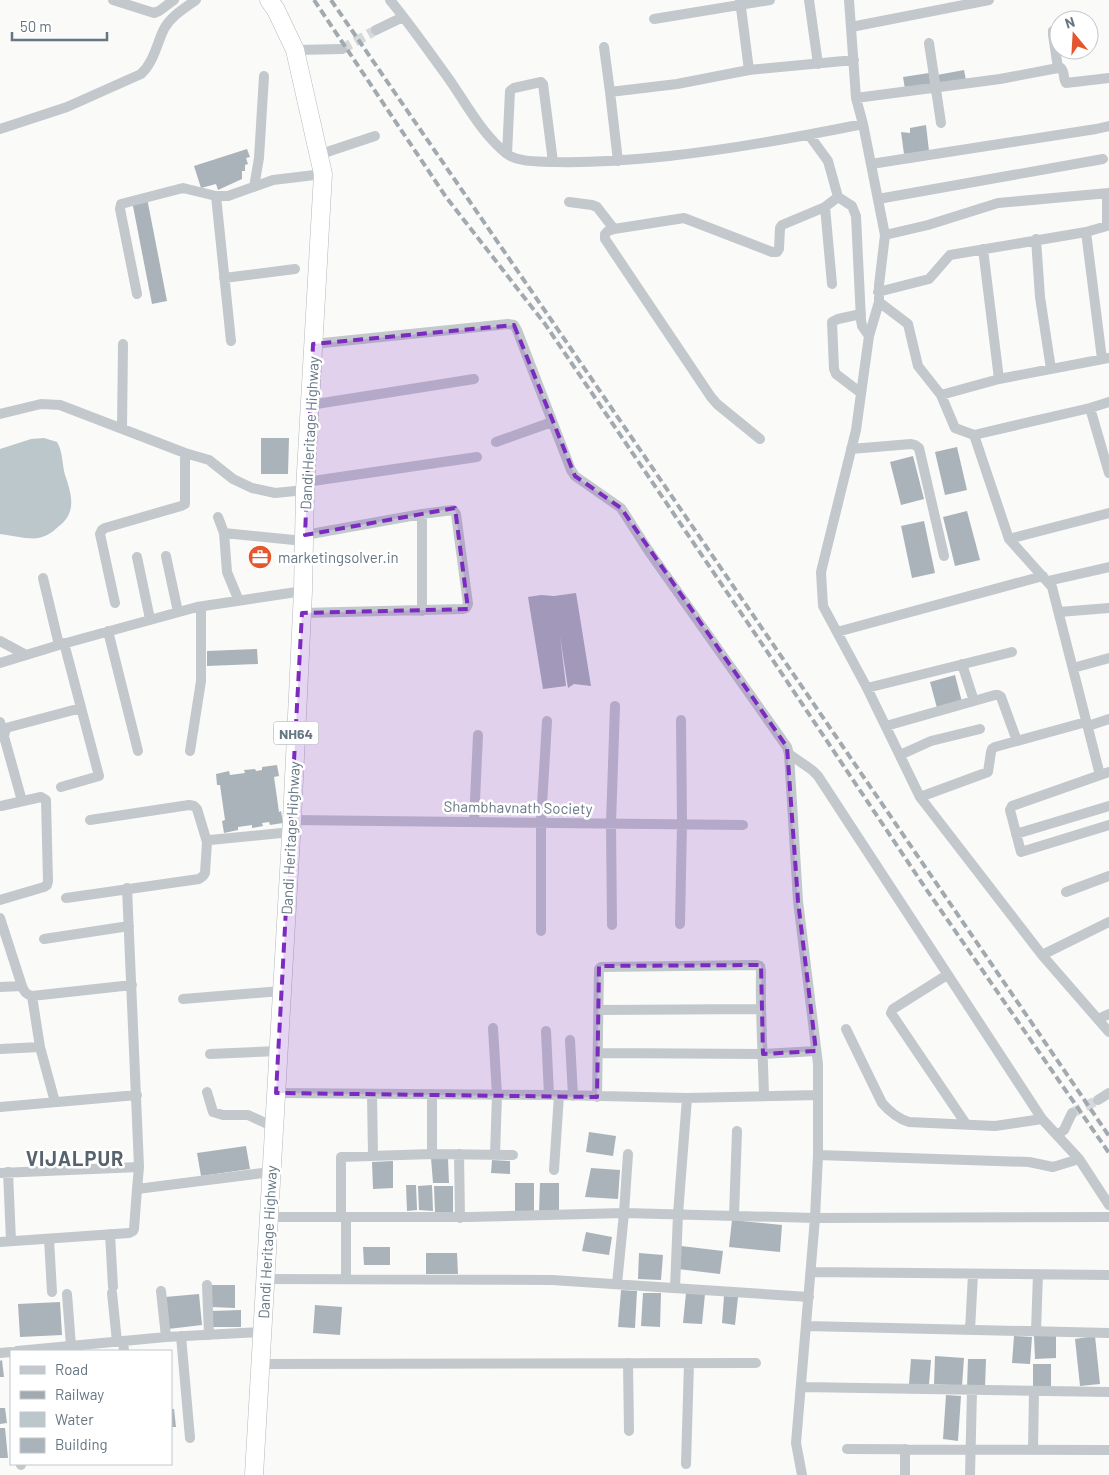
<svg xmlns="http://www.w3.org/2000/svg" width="1109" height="1475" font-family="Barlow,sans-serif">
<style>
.water{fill:#bbc7cb}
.building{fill:#aab3b9}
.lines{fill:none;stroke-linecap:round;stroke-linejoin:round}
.minor-tunnel{stroke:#d5d9db;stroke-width:10;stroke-dasharray:10 5;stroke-linecap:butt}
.trunk-casing{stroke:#b4b9bd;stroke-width:19}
.minor{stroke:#c3c8cc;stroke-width:10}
.trunk{stroke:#fff;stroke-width:18}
.rail{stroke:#a2aab0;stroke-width:4;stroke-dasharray:8 4;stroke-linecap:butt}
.marked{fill:#7b2cbf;fill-opacity:0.2;stroke:#7b2cbf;stroke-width:4;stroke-dasharray:10 6;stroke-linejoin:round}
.labels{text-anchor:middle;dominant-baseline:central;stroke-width:5;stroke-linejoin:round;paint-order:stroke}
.shield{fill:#fff;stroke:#939fa8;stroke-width:1}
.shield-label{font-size:14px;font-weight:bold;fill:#657683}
.street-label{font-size:15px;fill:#657683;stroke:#fff}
.poi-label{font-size:15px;fill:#657683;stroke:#fff;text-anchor:start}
.district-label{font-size:20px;font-weight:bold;letter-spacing:1px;fill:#57646e;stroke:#fff}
</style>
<rect width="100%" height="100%" fill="#fafaf8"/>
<path class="water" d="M44,438L57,442C63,452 62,464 65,475C72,495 77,513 58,527C53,532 45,537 38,538C30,540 9,535 0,534V449L31,439Z"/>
<path class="building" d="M964,70L966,80L939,85L937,75Z
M929,73L931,84L905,89L903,77Z
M926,125L929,151L904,154L901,132L910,133V128Z
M247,149L250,157L246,158L248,164L245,165V171H242V179L218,190L216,184L201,188L194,166Z
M147,198L167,301L152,304L132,201Z
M261,438H289L288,474H261Z
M957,447L967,490L945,495L935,452Z
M913,456L924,499L901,505L890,462Z
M967,511L980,560L955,566L943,517Z
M924,521L935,573L912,578L901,526Z
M576,593L591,686L574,684L568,688L560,636L566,686L543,689L528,597L541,595L554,596Z
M257,649L258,664L207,666V651Z
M955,675L962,702L937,708L930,682Z
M277,765L279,776L274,777L279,812L281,811L283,823L270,825L269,822L262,823L263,826L252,828V825L238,827V830L224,833L222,821L225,820L220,785H217L216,774L229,771L230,775L245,773L244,770L255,769L256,771L262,770V767Z
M589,1132L616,1136L613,1156L586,1152Z
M246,1146L250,1169L201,1176L197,1153Z
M431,1158L448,1159L449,1183H433Z
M492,1160L510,1161V1174L491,1173Z
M393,1161V1188L373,1189L372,1162Z
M591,1168L620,1170L618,1199L585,1197Z
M515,1183H534V1212L515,1211Z
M540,1183H559V1212H539Z
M406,1185H416L417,1210L407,1211Z
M432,1185L433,1211L419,1210L418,1186Z
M434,1186H453V1212H435Z
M732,1220L782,1225L780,1252L729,1247Z
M586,1232L612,1237L609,1255L582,1251Z
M681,1246L723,1251L720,1274L678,1269Z
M363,1247H390V1265H364Z
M426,1253H457L458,1274H426Z
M639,1253L663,1255L661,1280L638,1279Z
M210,1285H235V1308L211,1307Z
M621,1290L637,1291L635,1328L618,1327Z
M643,1293H661L660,1327L641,1326Z
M686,1293L705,1294L702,1324L683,1323Z
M199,1294L202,1325L168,1329L165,1297Z
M724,1296L738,1297L735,1325L722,1323Z
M60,1302L62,1335L20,1337L18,1304Z
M315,1305L342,1307L340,1335L313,1333Z
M241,1310V1327H212L211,1311Z
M1014,1336L1032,1337L1030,1364L1012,1363Z
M1034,1336H1056V1358L1035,1359Z
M1095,1336L1100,1384L1080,1386L1075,1339Z
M935,1356L964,1358L962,1386L934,1384Z
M911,1359L931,1360L929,1384H909Z
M968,1359H986L985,1388L967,1387Z
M2,1360L4,1377H0V1361Z
M1033,1364H1051V1386H1033Z
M946,1395L961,1396L958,1441L943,1439Z
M0,1408H5L7,1423L0,1424Z
M171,1409H174L176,1427H171Z
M0,1428H5L8,1458H0Z"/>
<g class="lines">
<path class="minor-tunnel" d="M342,49L376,30
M1072,1113L1098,1100"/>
<g class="trunk-casing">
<path id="trunk" d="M254,1475L292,820L303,591L305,490L323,174L295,50L276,10L269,0"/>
</g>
<path class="minor" d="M113,0L154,13L159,11L174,0
M390,0C412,27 431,54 451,82C468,107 483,135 507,154C520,163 540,161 555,162C593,163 630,160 669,156C734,149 799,137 863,124
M740,0L749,70
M809,0L818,64
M849,0L856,98L863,124L885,235L879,285V302L869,336L856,430L821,572L823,606L867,688L920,797L1042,955L1109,1032
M654,19L770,0
M851,27L989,0
M376,30L403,17
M929,43L941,123
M604,47L610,92L618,161
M295,50L342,49
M1058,68L1053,35V31L1059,29
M610,92L677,84L749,70L854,60
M856,98L1000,79L1058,68H1061C1065,72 1063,79 1066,83L1109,78
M0,129L67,107L141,74C154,62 157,43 164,29C171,16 185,8 196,0
M809,135L828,161L838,197L852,206L856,216L861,320L862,326L869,336
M507,154L510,91L514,88L541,82L543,84L553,162
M318,155L375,136
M871,164L1096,129L1109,126
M254,187L259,158L264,76
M216,196L231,341
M878,199L1103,159
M569,202L592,205L597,207L614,229
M825,207L832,284
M1086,232L1102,359
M885,235L928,225L998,203L1109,193
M1036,239L1040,297L1051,369
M983,249L999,379
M224,278L295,269
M878,292L929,279L950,255L1086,232L1107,226V194
M137,294L120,209L121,204L183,188L216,196H228L273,180L323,174
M879,302L908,324L918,366L941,395L955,428L974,435L1090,408L1109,402
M861,314L838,319L832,322L834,369L836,374L861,393
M313,344L508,324L514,325L517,330L571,470L575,476L621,508L648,550L787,747L789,754L798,901L818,1064V1155L815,1218L796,1443L802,1475
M941,395L999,379L1109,358
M310,405L474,379
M1090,408L1109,473
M0,414L41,404L60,405L185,453L209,460L233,479L252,488L275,493L305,490
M122,429L123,344
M974,435L1009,539L1052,587L1100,775
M760,439L717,404L711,397L605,239V234L608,231L614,229L684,218L772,252H777L779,249L780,228L782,225L825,207L838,197
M496,442L552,422
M851,449L911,444L915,445L919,448L944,556
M306,482L477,457
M218,517L224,533L227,572L239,601
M224,533L304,541
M1009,539L1109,513
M166,556L178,612
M137,557L150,619
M43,578L59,645
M1048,581L1109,567
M115,603L100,534L102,530L105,528L181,506L185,504V453
M422,611V514
M1059,612L1109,608
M302,613L463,609L466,608L468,604L456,514L453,510L422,514L305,535
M108,631L138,751
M837,632L1043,576
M0,641L26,655
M0,663L59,645L197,607L303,591
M962,664L974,701
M1073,668L1109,658
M867,688L1012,652
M0,722L22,801
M886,726L995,695H998L1001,697L1017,741
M1088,726L1109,719
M0,737L4,736L6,728L81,708
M190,751L201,681V607
M789,754L812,770L818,776L1042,1119L1079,1159L1109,1205
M900,755L931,741L980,729
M1109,772L1012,806L1010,810L1021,852L1109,825
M61,787L99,776L64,643
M920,797L988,772L991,752L992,749L995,747L1086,722
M90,820L189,805L194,806L197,809L207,842
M292,820L743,825
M474,822L478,735
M1016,834L1109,806
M127,888L139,1167
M1066,892L1109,876
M66,898L199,879L203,876L205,873L207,842L210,840L291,832
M0,900L44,887L47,885L48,881L46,800L41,797L1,806
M0,918L22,986C24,992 26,994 32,996L132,985
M680,924L682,824L681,720
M612,925L611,823L615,706
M541,931V822L547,721
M44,939L129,926
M1042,955L1109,922
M947,975L893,1009L891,1013L966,1124
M0,987L22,986
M32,996L40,1047L55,1102
M183,999L281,991
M599,1010L760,1009
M1098,1019L1109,1014
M493,1028L497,1095L495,1155
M846,1029L882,1103C889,1111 899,1119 909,1122L995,1126L1042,1119
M546,1031L549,1095
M570,1040L573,1096
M0,1049L40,1047
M598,1053L763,1054L816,1051
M210,1054L279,1051
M207,1092L213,1112L223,1115H248L274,1127
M276,1093L559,1095L687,1098L818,1095
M372,1094L373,1156
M432,1094V1154
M597,1097L599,969L601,967L757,965L760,966L761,971C760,1013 763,1054 764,1096
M1098,1100L1109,1093
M0,1107L137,1095
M1057,1135L1064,1130L1072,1113
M459,1154L460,1218
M818,1155L1029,1162L1053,1167L1079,1159
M554,1170L559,1095
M8,1172L11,1241
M0,1173L139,1167L137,1189L271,1172
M734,1216L737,1131
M269,1217H468L624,1213L815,1218L1109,1217
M341,1217V1157L432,1154L513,1155
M346,1217V1279
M110,1234L113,1287
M49,1239L52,1292
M0,1242L129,1233L133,1231L134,1229L137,1189
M811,1272L1109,1275
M265,1279L552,1280L809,1297
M617,1284L624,1213L628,1154
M207,1285L209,1335
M675,1288L678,1214L687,1098
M161,1291L166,1337
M112,1293L117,1342
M67,1294L71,1346
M806,1326L1109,1333
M970,1330L973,1274
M1036,1331L1038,1274
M181,1336L190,1438
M123,1341L124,1351
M17,1351L166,1337L262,1332
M0,1353L11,1352
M628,1363L629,1431
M261,1364L756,1363
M801,1387L1109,1392
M847,1449L1109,1450
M1033,1449L1034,1391
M21,1464V1465
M686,1464L689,1363
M905,1475V1449
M970,1475L972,1390"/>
<use href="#trunk" class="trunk"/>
<path class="rail" d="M314,0L446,197L545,324L760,641L924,886L1109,1153
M331,0L552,321L1109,1136"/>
</g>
<path class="marked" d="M514,325L575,476L621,508L787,747L798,901L816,1051L763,1054L761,965L599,966L597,1097L276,1093L302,613L468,609L455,508L305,535L313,344Z"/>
<defs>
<g id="office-disc" transform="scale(1.25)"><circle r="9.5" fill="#e4572e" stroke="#fff"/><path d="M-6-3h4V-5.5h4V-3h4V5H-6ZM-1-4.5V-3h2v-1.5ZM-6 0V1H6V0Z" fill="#fff"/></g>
</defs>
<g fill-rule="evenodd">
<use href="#office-disc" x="260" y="557"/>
</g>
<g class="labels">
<rect class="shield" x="273.5" y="721.5" width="45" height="23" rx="4"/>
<g class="shield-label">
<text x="296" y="733">NH64</text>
</g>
<g class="street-label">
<text transform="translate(309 433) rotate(-87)">Dandi Heritage Highway</text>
<text transform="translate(518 807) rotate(1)">Shambhavnath Society</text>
<text transform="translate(290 838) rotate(-87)">Dandi Heritage Highway</text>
<text transform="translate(267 1242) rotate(-87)">Dandi Heritage Highway</text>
</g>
<g class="poi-label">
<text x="278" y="557">marketingsolver.in</text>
</g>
<g class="district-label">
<text x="75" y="1158">VIJALPUR</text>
</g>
</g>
<rect x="10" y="1350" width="162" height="115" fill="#ffffff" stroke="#c1c8cd"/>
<rect x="20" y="1366" width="25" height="8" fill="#c3c8cc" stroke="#c1c8cd"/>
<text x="55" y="1375" font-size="15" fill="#657683">Road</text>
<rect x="20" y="1391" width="25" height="8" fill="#a2aab0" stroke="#c1c8cd"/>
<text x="55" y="1400" font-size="15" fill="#657683">Railway</text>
<rect x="20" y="1412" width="25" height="15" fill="#bbc7cb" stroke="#c1c8cd"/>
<text x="55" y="1425" font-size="15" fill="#657683">Water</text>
<rect x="20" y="1438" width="25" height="15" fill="#aab3b9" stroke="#c1c8cd"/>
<text x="55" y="1450" font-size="15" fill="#657683">Building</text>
<g transform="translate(1074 35) rotate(342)"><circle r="24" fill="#ffffff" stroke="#c1c8cd"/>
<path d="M0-4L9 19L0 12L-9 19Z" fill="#e4572e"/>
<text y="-8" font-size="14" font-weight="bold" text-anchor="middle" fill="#657683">N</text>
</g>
<path d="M12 32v8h95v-8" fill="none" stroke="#657683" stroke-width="2.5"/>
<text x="20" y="32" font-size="15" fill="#657683" stroke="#ffffff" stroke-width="4" paint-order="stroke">50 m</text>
</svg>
